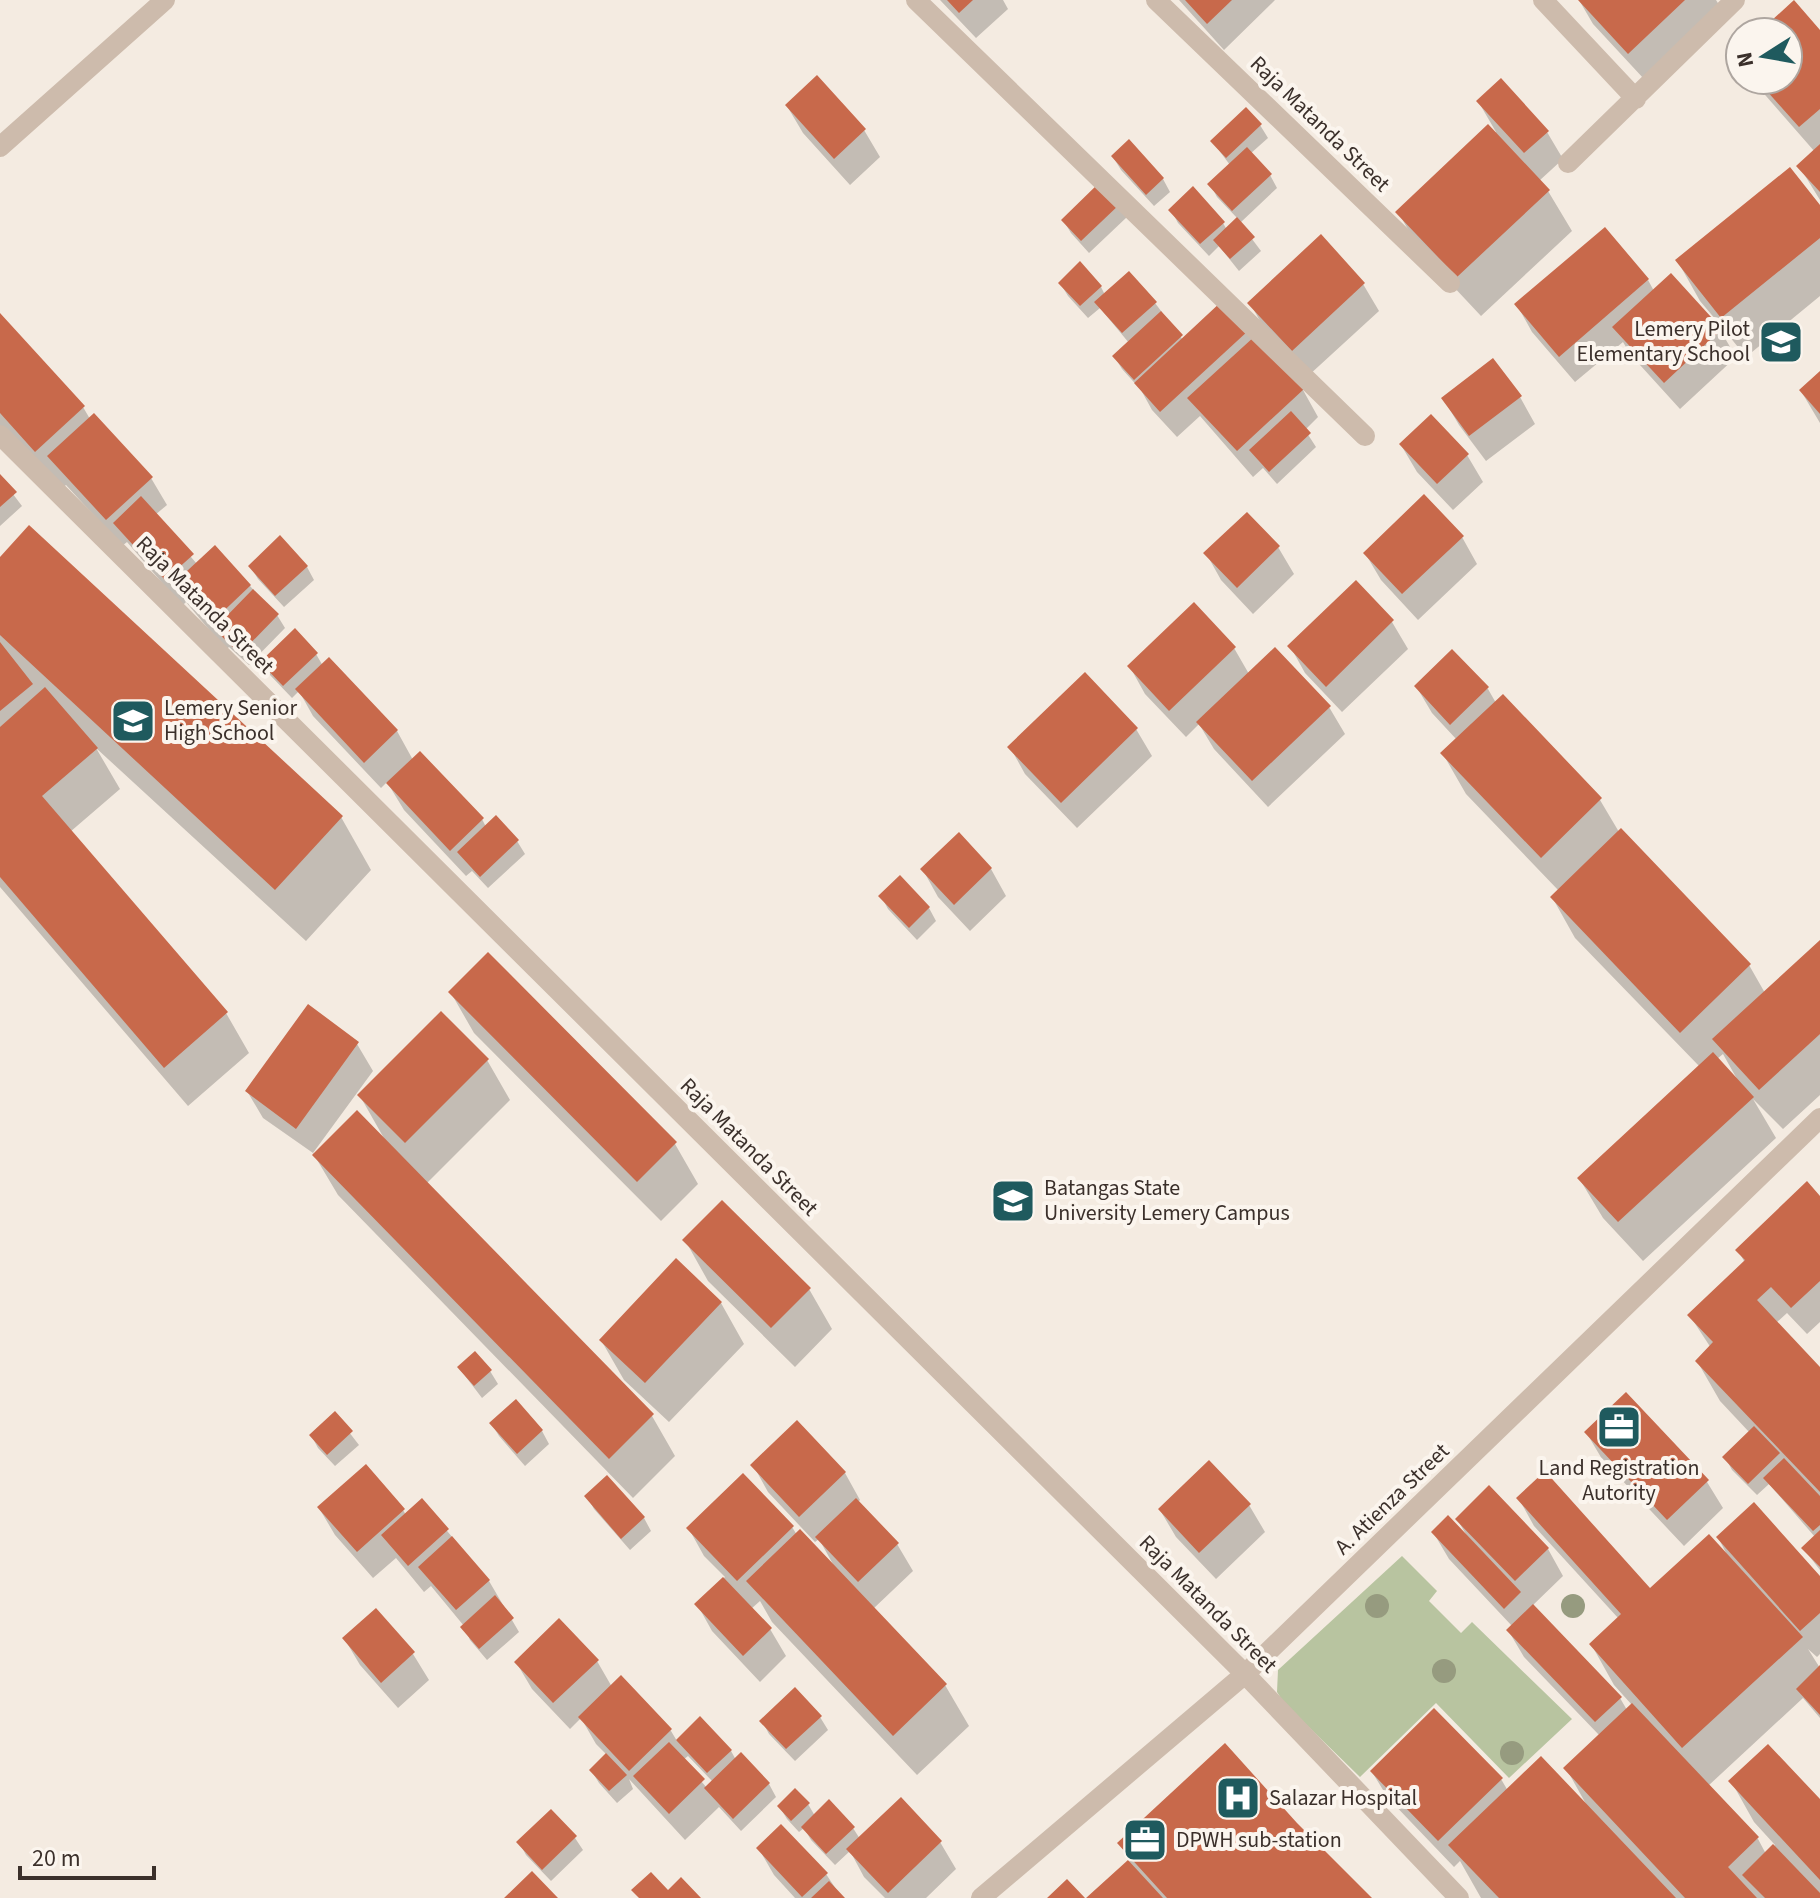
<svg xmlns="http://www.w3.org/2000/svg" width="1820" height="1898" font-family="'Source Sans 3',sans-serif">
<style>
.green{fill:#b8c4a0}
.shadow{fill:#0003;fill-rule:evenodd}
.building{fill:#c8694b}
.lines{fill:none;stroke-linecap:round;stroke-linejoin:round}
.street{stroke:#cdbbac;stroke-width:20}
.tree{fill:#969b7f}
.labels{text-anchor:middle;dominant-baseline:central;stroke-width:8;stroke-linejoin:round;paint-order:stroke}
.street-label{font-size:22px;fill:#3b302b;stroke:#fbf5ee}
.poi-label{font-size:22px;fill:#3b302b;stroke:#fbf5ee;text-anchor:start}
</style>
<rect width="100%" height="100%" fill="#f4ebe1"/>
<path class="green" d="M1402,1556L1437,1591L1429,1601L1461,1633L1472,1622L1572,1719L1509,1778L1436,1703L1360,1777L1284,1703L1277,1692L1278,1670Z"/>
<path class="shadow" d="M940,0H1003L1008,9L976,38Z
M1179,0H1275L1224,50Z
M1579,0H1716L1721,8L1644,79L1593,24Z
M1794,3L1820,33V200L1799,166L1815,152L1752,80H1788V32H1762Z
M1478,101L1547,132L1563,159L1539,181L1548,191L1572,231L1481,316L1421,252L1398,212L1496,132Z
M787,106L864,130L880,157L850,185L803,133Z
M1260,125L1268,138L1250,154L1270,175L1277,188L1240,223L1261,251L1239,271L1219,246L1209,256L1178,223L1171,210L1223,223L1227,230L1238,219L1217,197L1210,184L1230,165L1212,141Z
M1113,157L1163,179L1170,192L1154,206L1121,170Z
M1101,184L1127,217L1089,253L1071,233L1063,220Z
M1820,208V296L1746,357L1721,326L1719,328L1736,357L1680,409L1630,354L1623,342L1575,382L1532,332L1517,305L1648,280L1654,291L1713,322L1716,320L1700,301L1677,260Z
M1060,283L1101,287L1105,295L1155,303L1183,340L1222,304L1303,390L1318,417L1305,430L1316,447L1277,484L1263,468L1253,477L1200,416L1177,437L1152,410L1141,390L1122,369L1114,356L1129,343L1100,308L1088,318L1068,296Z
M1363,284L1379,311L1308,376L1265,330L1250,303Z
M0,316L83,407L90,419L151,478L167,505L155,515L197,564L250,586L277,615L285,628L249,665L229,647L226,650L186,602L182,606L127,542L122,546L66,485L60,490L0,426Z
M1820,373V423L1801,391Z
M1520,397L1535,424L1486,461L1459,425L1443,398Z
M1401,445L1467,455L1483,482L1453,510L1417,472Z
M0,477L22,506L0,526Z
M1462,537L1477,564L1418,620L1381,580L1365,553Z
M1278,547L1294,574L1253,614L1221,580L1206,553Z
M0,560L341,817L371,870L306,941L96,748L120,789L70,832L226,1013L249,1053L188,1106L0,887Z
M250,566L307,567L314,580L284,607L258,579Z
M1356,582L1392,622L1408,649L1342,712L1305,673L1290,646Z
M1234,648L1249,674L1329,707L1345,734L1268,807L1214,749L1199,724L1186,737L1145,694L1130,667Z
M1452,651L1488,689L1496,703L1503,697L1600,800L1619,832L1749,965L1765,993L1820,942V1095L1783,1129L1753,1099L1776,1138L1643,1261L1603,1218L1579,1178L1700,1067L1575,938L1552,897L1559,891L1466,794L1443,754L1457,740L1432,713L1416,686ZM1723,1054L1737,1079L1717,1059Z
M316,654L323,666L397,731L413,760L482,819L486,827L517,841L525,854L488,888L472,871L466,876L404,810L387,782L381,788L313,716L299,691L292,698L270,675L263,662Z
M1136,729L1152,756L1077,828L1025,774L1010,747Z
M991,869L1006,896L970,931L938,897L923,870Z
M881,896L929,908L936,921L917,940L888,909Z
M451,993L675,1144L698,1184L661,1221L474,1033Z
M357,1044L373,1071L313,1153L315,1154L385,1140L360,1096L487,1060L510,1100L426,1184L652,1416L675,1456L633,1498L338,1195L313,1153L263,1118L247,1091Z
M1820,1199V1322L1807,1334L1787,1313L1776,1323L1820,1370V1570L1803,1548L1815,1537L1769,1484L1757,1495L1732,1470L1725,1457L1750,1433L1720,1401L1697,1361L1711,1348L1690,1316L1745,1263L1738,1250Z
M685,1240L809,1289L832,1329L795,1367L708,1281Z
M677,1261L721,1303L744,1344L669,1422L624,1380L601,1340Z
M459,1368L490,1371L498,1384L482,1398Z
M335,1414L359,1445L335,1466L318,1448L311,1435Z
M491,1423L542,1431L549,1444L525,1466L499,1436Z
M1586,1432L1707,1482L1723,1508L1684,1546L1602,1459Z
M753,1465L845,1473L860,1500L858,1502L897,1544L913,1571L873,1609L945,1685L969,1726L917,1775L772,1622L760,1601L751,1609L770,1629L786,1656L760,1682L712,1631L697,1604L725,1577L704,1556L689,1529L792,1527L797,1535L834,1566L819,1539L815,1542L768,1492Z
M587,1496L644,1518L651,1531L630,1550L594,1509Z
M1519,1499L1648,1589L1728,1557L1718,1537L1820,1579V1654L1817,1657L1808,1649L1820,1668V1718L1803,1698L1708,1786L1758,1839L1766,1854L1775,1845L1754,1822L1731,1781L1820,1802V1898H1481L1460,1861L1454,1867L1388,1798L1372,1772L1501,1779L1508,1791L1586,1804L1566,1768L1600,1736L1524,1657L1508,1630L1512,1626L1449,1559L1433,1532L1467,1536L1457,1519L1548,1549L1563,1576L1532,1606L1620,1698L1627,1710L1632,1705L1614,1685L1591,1644L1619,1619L1534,1526Z
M422,1501L489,1581L519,1632L487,1660L470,1640L464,1626L431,1586L424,1592L396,1558L373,1578L335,1535L319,1508L403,1510L406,1515Z
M1249,1505L1265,1532L1216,1579L1176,1537L1160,1510Z
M344,1638L413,1654L429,1680L398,1708L360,1665Z
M597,1661L612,1687L621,1678L671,1731L677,1741L700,1719L731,1751L736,1760L769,1784L776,1797L741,1831L719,1807L685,1840L629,1779L633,1789L617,1803L599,1783L591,1770L607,1755L596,1744L581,1718L570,1729L532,1689L516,1662ZM688,1756L713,1782L707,1788L683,1760Z
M820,1717L828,1730L795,1761L769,1734L762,1721Z
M808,1804L815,1816L853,1828L860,1839L940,1842L956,1869L926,1898H885L864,1877L850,1851L835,1865L811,1840L804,1828L799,1832L787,1819L779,1806Z
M1296,1824L1369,1898H1089L1130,1861L1120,1843Z
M575,1838L583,1850L551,1881L526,1855L519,1842Z
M759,1849L826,1874L842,1898H795L774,1875Z"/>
<path class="building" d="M947,0H973L959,13Z
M1185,0H1232L1207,24Z
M1578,0H1685L1628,54Z
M1794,0L1820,30V109L1799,127L1757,80H1788V32H1759Z
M817,75L866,129L834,159L785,105Z
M1501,78L1549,131L1524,153L1476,101Z
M1246,107L1262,124L1226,158L1210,141Z
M1488,124L1550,190L1457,277L1395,212Z
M1129,139L1164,178L1146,195L1111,156Z
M1820,144V192L1796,166Z
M1247,147L1272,174L1232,211L1207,184Z
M1790,167L1820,205V238L1721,318L1675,260Z
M1101,181L1121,203L1081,241L1061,220Z
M1193,186L1225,222L1200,244L1168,210Z
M1237,217L1255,237L1230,259L1213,240Z
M1605,227L1649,279L1559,357L1514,304Z
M1321,234L1365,283L1292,351L1247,303Z
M1080,261L1102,286L1080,306L1058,283Z
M1129,271L1157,302L1122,333L1094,302Z
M1671,273L1722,329L1664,383L1612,327Z
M1222,301L1249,330L1160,412L1134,383Z
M1161,311L1183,335L1134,380L1112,356Z
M0,313L85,406L35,452L0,413Z
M1255,336L1304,389L1237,451L1187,398Z
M1493,358L1522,396L1469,436L1441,398Z
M1820,371V414L1799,390Z
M1291,411L1311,433L1269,472L1249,450Z
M94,413L153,477L106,520L47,456Z
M1431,414L1469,454L1437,484L1399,444Z
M0,474L17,492L0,507Z
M1424,494L1464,536L1402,594L1363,553Z
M141,496L194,554L165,580L113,523Z
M1247,512L1280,546L1237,588L1203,553Z
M29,525L343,816L275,890L0,635V557Z
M280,535L308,566L275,596L248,566Z
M215,545L251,585L210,624L173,584Z
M1356,580L1394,620L1326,687L1287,646Z
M253,589L279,614L240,654L214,629Z
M1194,602L1236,647L1169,711L1127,666Z
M295,628L318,653L283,686L260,662Z
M0,642L33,684L0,711Z
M1275,647L1331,706L1252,781L1196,722Z
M1452,649L1489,687L1450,725L1414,686Z
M329,657L398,730L364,763L295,689Z
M1085,672L1138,728L1061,803L1007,747Z
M45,687L98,748L42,796L228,1012L164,1068L0,877V727Z
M1503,694L1602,798L1541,858L1440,753Z
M420,751L484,818L450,851L386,783Z
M496,815L519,840L480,877L457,852Z
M1621,828L1751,964L1680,1033L1550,897Z
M959,832L992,868L954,905L920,869Z
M900,875L930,907L909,928L878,896Z
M1820,940V1034L1759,1090L1712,1039Z
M488,952L677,1142L637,1182L448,992Z
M308,1004L359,1042L296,1129L245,1091Z
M441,1011L489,1059L405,1143L357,1095Z
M1713,1052L1754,1097L1618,1222L1577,1178Z
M357,1110L654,1414L609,1459L312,1155Z
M1807,1181L1820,1196V1281L1791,1308L1771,1287L1757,1300L1820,1367V1492L1695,1361L1713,1342L1687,1315L1745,1260L1735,1250Z
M722,1200L811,1288L771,1328L682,1240Z
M676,1258L722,1302L645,1383L599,1340Z
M475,1351L492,1370L474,1386L457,1367Z
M1626,1392L1709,1480L1667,1520L1584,1432Z
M516,1399L543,1430L517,1454L489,1423Z
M335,1411L353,1431L327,1455L309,1435Z
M797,1420L846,1472L799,1517L750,1465Z
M1754,1426L1780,1453L1748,1484L1722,1457Z
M1784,1458L1820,1496V1525L1813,1531L1763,1478Z
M1209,1460L1251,1504L1199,1553L1158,1509Z
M366,1464L405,1509L357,1552L317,1507Z
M1545,1471L1650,1588L1709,1534L1803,1637L1682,1748L1589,1644L1621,1614L1516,1498Z
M743,1473L794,1526L737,1581L686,1528Z
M607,1475L645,1517L621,1539L584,1496Z
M1489,1485L1549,1548L1515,1581L1455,1519Z
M422,1498L449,1529L408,1566L381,1535Z
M856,1498L899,1543L858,1582L815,1537Z
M1754,1502L1820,1576V1613L1800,1631L1716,1537Z
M1448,1515L1521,1592L1504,1609L1431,1532Z
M800,1529L947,1684L893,1736L746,1581Z
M1820,1530V1567L1801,1548Z
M452,1536L490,1580L456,1610L418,1567Z
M723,1577L772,1628L743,1656L694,1604Z
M495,1595L514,1618L479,1649L460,1627Z
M1533,1604L1622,1697L1595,1722L1506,1630Z
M376,1608L415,1652L381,1683L342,1638Z
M559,1618L599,1660L553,1703L514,1662Z
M1820,1665V1715L1796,1689Z
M621,1675L672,1729L629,1771L578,1717Z
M795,1687L822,1716L786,1749L759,1721Z
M1632,1703L1759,1837L1728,1867L1757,1898H1685L1563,1768Z
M1434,1708L1503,1778L1438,1841L1370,1771Z
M700,1716L732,1750L707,1773L676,1740Z
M669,1742L705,1779L669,1814L633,1776Z
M1225,1743L1297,1823L1372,1898H1167L1117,1843Z
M1768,1744L1820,1799V1880L1728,1781Z
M741,1752L770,1783L733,1819L704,1788Z
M606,1753L627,1775L609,1791L589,1770Z
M1541,1756L1676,1898H1499L1448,1845Z
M795,1788L810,1803L791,1821L777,1806Z
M901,1797L942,1841L888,1893L846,1849Z
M829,1799L855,1827L826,1854L801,1827Z
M551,1809L577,1836L542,1870L516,1842Z
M781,1824L828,1873L802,1897L756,1848Z
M1773,1844L1820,1893V1898H1765L1742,1875Z
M1128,1860L1163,1898H1086Z
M532,1871L558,1898H504Z
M651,1872L668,1890L681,1877L701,1898H639L631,1890Z
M1067,1879L1085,1898H1047Z
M829,1881L845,1898H811Z"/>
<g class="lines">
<path class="street" d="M916,0L1365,436
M1156,0L1450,283
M1543,0L1636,99
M0,147L165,0
M1568,163L1735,0
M0,435L1245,1674L1459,1898
M981,1898L1245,1674L1820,1118"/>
</g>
<g class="tree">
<circle cx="1377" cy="1606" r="12"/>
<circle cx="1573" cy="1606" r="12"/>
<circle cx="1444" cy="1671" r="12"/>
<circle cx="1512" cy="1753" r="12"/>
</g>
<defs>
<g id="school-square" transform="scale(2.3)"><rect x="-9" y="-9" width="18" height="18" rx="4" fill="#1f5a5e" stroke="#fbf5ee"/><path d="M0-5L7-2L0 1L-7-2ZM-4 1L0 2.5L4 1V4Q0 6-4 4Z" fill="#fff"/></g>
<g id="university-square" transform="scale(2.3)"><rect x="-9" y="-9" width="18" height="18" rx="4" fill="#1f5a5e" stroke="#fbf5ee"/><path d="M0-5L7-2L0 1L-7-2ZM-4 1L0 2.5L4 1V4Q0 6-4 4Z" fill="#fff"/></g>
<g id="office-square" transform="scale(2.3)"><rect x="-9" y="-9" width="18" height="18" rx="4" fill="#1f5a5e" stroke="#fbf5ee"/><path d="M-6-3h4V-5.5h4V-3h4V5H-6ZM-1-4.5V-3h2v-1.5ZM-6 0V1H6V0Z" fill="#fff"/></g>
<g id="hospital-square" transform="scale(2.3)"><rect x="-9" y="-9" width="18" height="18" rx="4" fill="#1f5a5e" stroke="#fbf5ee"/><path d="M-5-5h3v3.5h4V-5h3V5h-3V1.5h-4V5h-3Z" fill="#fff"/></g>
</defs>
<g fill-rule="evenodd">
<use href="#school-square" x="1781" y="342"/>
<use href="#school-square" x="133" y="721"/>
<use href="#university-square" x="1013" y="1201"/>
<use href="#office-square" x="1619" y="1427"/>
<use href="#hospital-square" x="1238" y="1798"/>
<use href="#office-square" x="1145" y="1840"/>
</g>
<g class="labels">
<g class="street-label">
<text transform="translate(1320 124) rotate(44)">Raja Matanda Street</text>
<text transform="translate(205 605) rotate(45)">Raja Matanda Street</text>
<text transform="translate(749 1147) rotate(45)">Raja Matanda Street</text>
<text transform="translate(1392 1499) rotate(-44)">A. Atienza Street</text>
<text transform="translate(1208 1604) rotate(45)">Raja Matanda Street</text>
</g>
<g class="poi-label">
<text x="1750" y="329" text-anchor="end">Lemery Pilot<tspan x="1750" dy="25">Elementary School</tspan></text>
<text x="164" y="708">Lemery Senior<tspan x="164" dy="25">High School</tspan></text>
<text x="1044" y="1188">Batangas State<tspan x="1044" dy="25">University Lemery Campus</tspan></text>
<text x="1619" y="1468" text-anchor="middle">Land Registration<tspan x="1619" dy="25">Autority</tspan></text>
<text x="1269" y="1798">Salazar Hospital</text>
<text x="1176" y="1840">DPWH sub-station</text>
</g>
</g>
<g transform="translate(1764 56) rotate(259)"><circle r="38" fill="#fbf5ee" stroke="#aea6a0" stroke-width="2"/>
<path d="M0-6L14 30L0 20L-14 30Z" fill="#1f5a5e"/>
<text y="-12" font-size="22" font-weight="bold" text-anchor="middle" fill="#3b302b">N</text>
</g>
<path d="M20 1866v12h134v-12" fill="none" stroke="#3b302b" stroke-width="4"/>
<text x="32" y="1866" font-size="24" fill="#3b302b" stroke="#fbf5ee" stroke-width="6" paint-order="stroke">20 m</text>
</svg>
